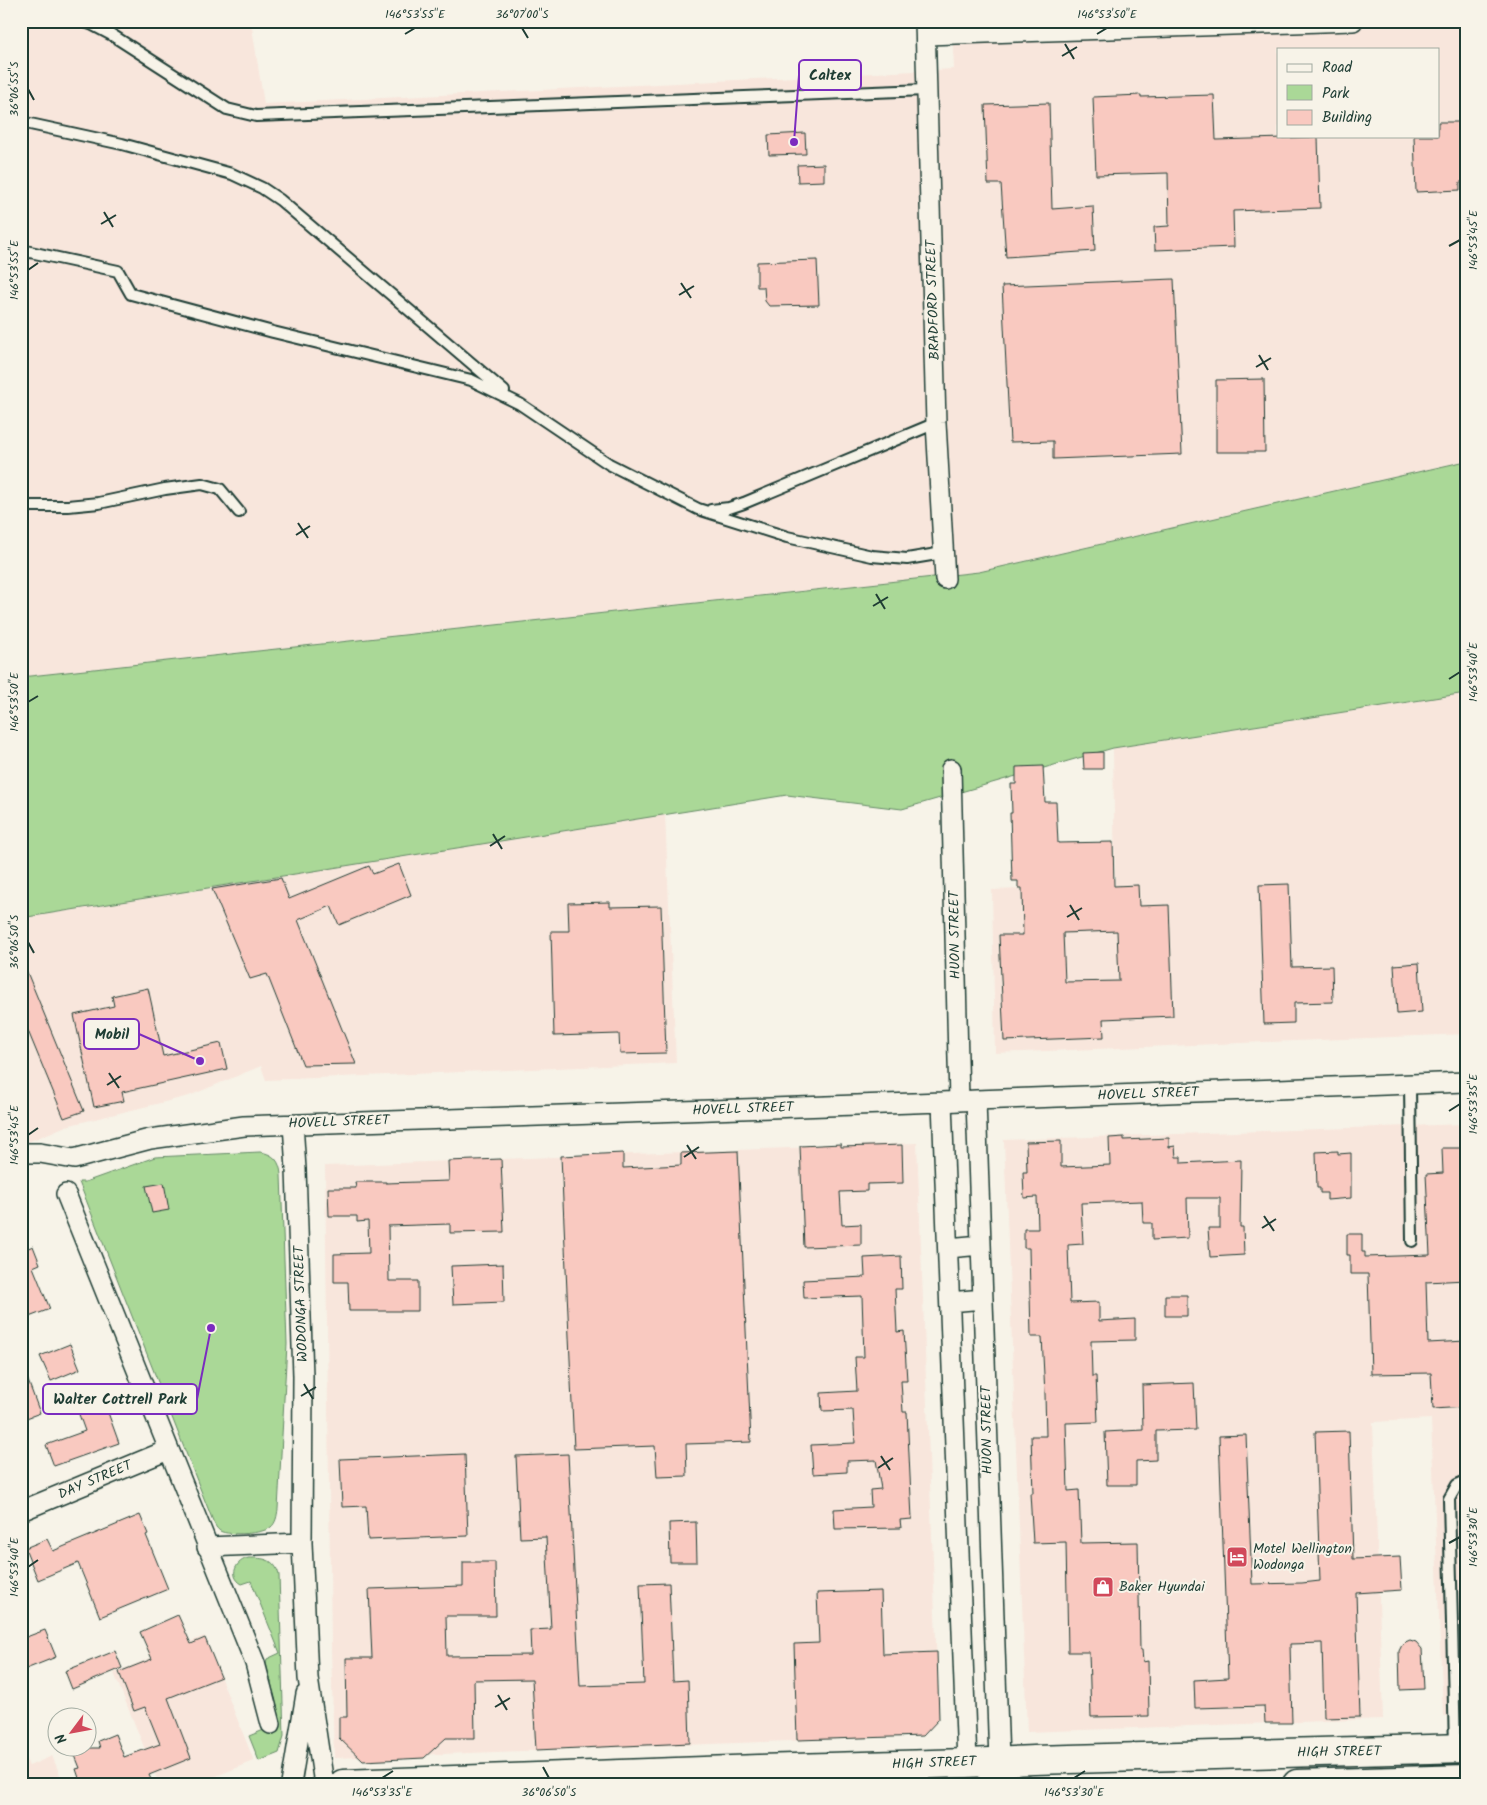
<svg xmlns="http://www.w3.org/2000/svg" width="1487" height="1805" font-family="Kalam,sans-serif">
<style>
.built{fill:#f8e6dc;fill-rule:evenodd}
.green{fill:#aad897;stroke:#648a66}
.building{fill:#f9c9c0;stroke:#1f3d34;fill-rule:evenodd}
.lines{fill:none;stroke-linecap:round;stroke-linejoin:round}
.service-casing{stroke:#1f3d34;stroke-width:14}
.minor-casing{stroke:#1f3d34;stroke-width:22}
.tertiary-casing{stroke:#1f3d34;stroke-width:28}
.secondary-casing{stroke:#1f3d34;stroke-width:31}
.service{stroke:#f7f3e8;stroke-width:10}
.minor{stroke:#f7f3e8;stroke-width:19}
.tertiary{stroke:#f7f3e8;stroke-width:24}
.secondary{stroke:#f7f3e8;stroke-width:28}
.ticks{fill:none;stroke:#1f3d34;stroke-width:2}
.labels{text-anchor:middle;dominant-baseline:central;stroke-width:4;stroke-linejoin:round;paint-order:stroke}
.street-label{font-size:14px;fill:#1f3d34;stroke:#f7f3e8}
.poi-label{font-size:14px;fill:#1f3d34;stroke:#f7f3e8;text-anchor:start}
.leader{fill:none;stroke:#7b2cbf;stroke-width:2}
.callout-dot{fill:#7b2cbf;stroke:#f7f3e8;stroke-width:2}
.callout{fill:#f7f3e8;stroke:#7b2cbf;stroke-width:2}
.callout-label{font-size:15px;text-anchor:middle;font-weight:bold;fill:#1f3d34}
.neatline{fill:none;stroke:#1f3d34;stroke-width:2}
.ticks-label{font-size:12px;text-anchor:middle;fill:#1f3d34}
</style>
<rect width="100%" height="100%" fill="#f7f3e8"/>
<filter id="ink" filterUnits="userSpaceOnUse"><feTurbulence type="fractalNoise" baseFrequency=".02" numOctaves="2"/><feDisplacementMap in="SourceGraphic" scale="10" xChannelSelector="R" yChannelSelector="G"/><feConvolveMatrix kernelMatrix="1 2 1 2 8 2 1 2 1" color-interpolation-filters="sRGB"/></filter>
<g filter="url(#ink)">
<path class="built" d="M21,21H251L264,104L954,69L952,21H1466V461L979,572L21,677ZM1278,49H1438V136H1278Z
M1466,693V1034L995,1053L992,890L1115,886L1113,748Z
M665,814L676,1063L266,1080L261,1066L189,1096L66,1126L21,1145V918Z
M1466,1124V1715L1443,1716L1431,1419L1373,1422L1383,1719L1027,1732L1004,1140Z
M917,1143L939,1719L923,1736L334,1758L331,1649L325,1166Z
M204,1636L254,1761L196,1784H159L114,1673Z
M21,1749L29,1766L52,1756L64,1784H21Z"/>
<path class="green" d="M1466,461V693L1113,748L902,809L787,795L21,918V677L979,572Z
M260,1152C274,1154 280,1161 281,1175L287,1344L278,1509C277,1516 276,1523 271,1527C263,1534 229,1536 220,1531C216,1528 215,1525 213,1521L79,1182H85L155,1157Z
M249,1558C264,1558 275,1559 279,1575L284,1736L279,1753L259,1761L249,1736L281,1723L266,1663L267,1659L280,1653L251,1581L242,1584C228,1576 236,1560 249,1558Z"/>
<path class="building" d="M1141,95V97L1214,95L1216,140L1318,137L1320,208L1233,211L1234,247L1155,250L1154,227L1169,226L1168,173L1096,175L1093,97Z
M1049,103L1052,209L1093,206L1095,251L1006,257L1001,184H988L985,105Z
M1438,122H1466V182H1460V190L1416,192L1414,136H1438Z
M805,133L806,154L769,155L768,135Z
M824,164V181L798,182L797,165Z
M817,260L819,305L769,306L765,301L764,287H757V262Z
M1174,279L1182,454L1053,459V441L1010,442L1002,286Z
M1264,379L1265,452H1216V380Z
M1103,752V769H1084L1083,753Z
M1043,766L1045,802H1056L1058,843L1113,842L1114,886L1138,885L1139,906L1169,905L1173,1016L1103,1019L1104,1037L1004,1041L999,935H1023L1022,888H1018V881H1012L1010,813H1012L1011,784H1016V767ZM1117,931L1119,981L1065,982L1063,933Z
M399,864L411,895L339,925L331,906L298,920L356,1064L303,1065L267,974L250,979L212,889L281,878L289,899L369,866L373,874Z
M1289,884L1292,967L1332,966L1333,1002L1294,1003V1023L1264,1024L1259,885Z
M610,902V907L661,906L666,1053L620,1054L619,1034L554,1036L551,931H569L568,903Z
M21,960H22L84,1111L64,1118L21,1014Z
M1419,963L1422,1012L1397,1014L1394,965Z
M148,988L163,1056L221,1043L227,1069L122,1092L124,1101L94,1107L74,1015L114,1006L112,996Z
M1124,1137V1140L1169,1138V1147L1175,1146L1176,1157H1181V1163L1241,1160L1240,1227H1243L1244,1255L1210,1257L1208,1228H1220V1198H1187L1188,1238L1152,1240V1223H1143L1142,1201L1081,1203L1083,1244L1068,1245L1070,1303L1099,1302V1321L1135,1319V1340L1091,1341L1092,1376H1096L1098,1422L1066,1423L1068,1491L1079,1490L1081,1543L1138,1542L1140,1650H1142L1143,1662L1148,1661L1149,1716L1091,1717L1089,1652H1068L1066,1542L1033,1543L1030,1493H1033L1031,1436H1046L1045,1394L1042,1337H1031L1029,1248H1024V1229H1038L1037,1197L1024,1198L1023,1172H1027L1026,1142L1061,1141V1167L1110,1165L1109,1138Z
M841,1144V1147L902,1145L903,1183L867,1184V1191L840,1192L842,1225L861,1224V1245L804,1247L800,1146Z
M1442,1148H1466V1280L1426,1282L1428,1343L1466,1341V1407L1433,1409L1431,1373L1371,1374L1368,1274H1350V1255H1347V1234H1362V1252H1365V1257L1430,1255L1426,1174L1443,1173Z
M738,1151L751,1442L686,1444L687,1476L657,1477L655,1446L574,1449L561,1156L623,1153V1168L681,1165V1153Z
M1338,1151V1154L1351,1153V1198L1327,1200V1193H1320V1188H1317L1316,1152Z
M501,1159L504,1232L450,1233V1224L388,1226L389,1281H418V1311H349L348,1282H334V1254L369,1253L368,1221L357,1222V1216H329L328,1188H356L355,1182H386V1183L449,1181L448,1161Z
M164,1183L169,1210L152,1213L146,1186Z
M21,1239L26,1249L33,1246L40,1264L33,1267L50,1309L21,1320Z
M901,1256L902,1289H895L897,1332L904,1331L907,1381H901L903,1412H907L912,1519L900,1520L901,1528L835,1529L834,1509L871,1507L870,1490L881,1489L876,1460L847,1461V1472L813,1474L811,1445L855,1443L853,1410L822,1411L821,1393L857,1391L855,1357H864L862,1296L804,1298L803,1280L865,1277L864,1258Z
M503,1264L504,1302L453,1304L451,1266Z
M1165,1295H1187V1316H1165Z
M70,1344L80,1369L51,1381L40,1356Z
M23,1367L40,1413L21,1420V1368Z
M1194,1383L1196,1430L1156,1431V1460L1136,1461V1485H1107L1105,1432L1143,1430L1142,1385Z
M102,1396L119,1443L54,1466L46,1445L85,1431L76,1406Z
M1349,1431L1353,1559L1400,1557L1402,1590L1356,1593L1360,1717L1324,1718L1322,1643L1290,1644L1292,1723H1265L1264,1706L1195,1708L1194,1680L1228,1678L1219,1436L1246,1435L1252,1584L1302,1583L1320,1581L1315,1432Z
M465,1454L468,1536L368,1540L366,1506L342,1507L340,1459Z
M568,1454L580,1686L644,1684L640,1584L669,1583L673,1681L688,1680L690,1743L536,1750L532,1679L474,1680L475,1738H446L424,1758L363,1761L339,1738V1717H347L346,1658H372L369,1589L463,1586V1562H495L496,1616H446L447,1656L531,1655L530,1630L551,1629L546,1537L520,1538L516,1456Z
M140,1515L148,1534L146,1535L168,1589L100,1617L78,1563L38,1580L25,1548L47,1539L53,1551Z
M696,1522L697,1562H670L669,1523Z
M881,1591L883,1654L937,1652L939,1719L923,1736L797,1740L794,1644L819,1643L817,1593Z
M178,1615L191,1644L205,1638L221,1677L168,1698L191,1758L149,1775L153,1784H81L76,1769L80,1768L72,1748H100L98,1741L115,1734L124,1757L160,1744L145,1707L134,1711L119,1672L152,1659L140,1632Z
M45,1630L56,1657L21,1671V1639Z
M1410,1640L1416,1642L1422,1649L1424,1689L1400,1690L1399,1651L1403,1643Z
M115,1651L122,1668L72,1689L65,1671Z"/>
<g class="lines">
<g class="service-casing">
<path id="service" d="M82,21L93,25L112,35L227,109L256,116L926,90
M21,122L122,144L232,174L262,188L280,200L504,391
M21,250L118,271L131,294L273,332L471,380L520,404L609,464L698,509L787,537L872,556L907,559L943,553
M21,506H68L99,503L165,489L202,484L220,489L239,512
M711,510L729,508L744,503L936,423
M1410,1085L1412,1241
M1455,1748L1449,1499L1457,1485L1466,1481"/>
</g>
<g class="minor-casing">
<path id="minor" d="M925,21L936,423L945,579
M926,35L1353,21
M951,769L959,1101
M976,1100L999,1761
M942,1102L967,1763
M293,1124L296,1169L303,1376L302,1543L308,1678L324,1784
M25,1153H40L74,1159L150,1139L244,1126L942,1102L976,1100L1466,1082
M66,1194L255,1663L271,1724
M948,1248L981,1245
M950,1302L983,1299
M21,1511L168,1450
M207,1547L302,1543
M291,1784L306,1694"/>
</g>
<g class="tertiary-casing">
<path id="tertiary" d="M989,1784L999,1761"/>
</g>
<g class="secondary-casing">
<path id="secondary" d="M343,1784L759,1769L967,1763L1034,1760L1466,1748
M1297,1784L1466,1779"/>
</g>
<use href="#service" class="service"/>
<use href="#minor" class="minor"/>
<use href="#tertiary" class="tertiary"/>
<use href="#secondary" class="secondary"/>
</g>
</g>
<path class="ticks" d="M522,28L528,38M405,34L415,28M1097,34L1107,28M1065,44L1074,59M1062,56L1077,47M28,89L34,100M104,212L113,227M101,224L116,215M1449,246L1460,240M28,270L38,263M681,283L691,298M679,295L694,286M1259,355L1268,370M1256,367L1271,358M298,523L308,538M296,535L310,526M876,594L885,609M873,606L888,597M1449,679L1460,672M28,702L38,696M493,834L502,849M490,846L505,836M1070,905L1079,920M1067,917L1082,908M28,942L34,953M109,1073L119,1088M107,1085L121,1076M1449,1111L1460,1104M28,1135L38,1128M687,1145L696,1159M684,1157L699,1147M1264,1216L1274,1231M1262,1228L1276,1219M304,1384L313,1399M301,1396L316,1387M881,1456L890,1470M878,1468L893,1458M1449,1543L1460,1537M28,1567L38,1560M498,1695L507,1710M495,1707L510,1698M543,1767L549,1778M382,1778L393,1771M1074,1778L1085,1771"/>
<defs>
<g id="hotel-square" transform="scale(1.125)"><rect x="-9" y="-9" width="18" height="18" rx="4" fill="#d1495b" stroke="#f7f3e8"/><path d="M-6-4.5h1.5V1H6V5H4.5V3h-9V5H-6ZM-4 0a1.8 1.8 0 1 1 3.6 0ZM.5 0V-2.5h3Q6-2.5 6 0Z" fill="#fff"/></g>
<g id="shop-square" transform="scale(1.125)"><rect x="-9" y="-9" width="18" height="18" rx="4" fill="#d1495b" stroke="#f7f3e8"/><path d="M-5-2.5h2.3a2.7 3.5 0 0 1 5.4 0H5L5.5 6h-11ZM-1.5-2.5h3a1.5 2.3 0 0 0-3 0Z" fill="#fff"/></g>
</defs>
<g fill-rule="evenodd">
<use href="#hotel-square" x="1237" y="1557"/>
<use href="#shop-square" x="1103" y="1587"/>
</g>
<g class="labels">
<g class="street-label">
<text transform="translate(933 300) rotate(-92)">BRADFORD STREET</text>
<text transform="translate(955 935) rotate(-91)">HUON STREET</text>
<text transform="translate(1148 1094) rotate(-2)">HOVELL STREET</text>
<text transform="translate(743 1109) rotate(-2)">HOVELL STREET</text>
<text transform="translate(339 1122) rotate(-2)">HOVELL STREET</text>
<text transform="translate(301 1304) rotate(-92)">WODONGA STREET</text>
<text transform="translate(987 1430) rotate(-91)">HUON STREET</text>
<text transform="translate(95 1480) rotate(-23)">DAY STREET</text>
<text transform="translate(1339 1752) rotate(-1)">HIGH STREET</text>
<text transform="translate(934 1763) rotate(-2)">HIGH STREET</text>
</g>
<g class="poi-label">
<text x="1253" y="1549">Motel Wellington<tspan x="1253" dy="16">Wodonga</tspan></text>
<text x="1119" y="1587">Baker Hyundai</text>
</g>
</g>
<path class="leader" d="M794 142L799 75M200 1061L139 1034M211 1328L197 1399"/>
<g class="callout-dot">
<circle cx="794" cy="142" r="5"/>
<circle cx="200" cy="1061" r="5"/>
<circle cx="211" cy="1328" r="5"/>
</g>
<g class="callout">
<rect x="799" y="60" width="62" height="30" rx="5"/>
<rect x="84" y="1019" width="55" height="30" rx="5"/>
<rect x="43" y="1384" width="154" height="30" rx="5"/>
</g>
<g class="callout-label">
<text x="830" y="80">Caltex</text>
<text x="112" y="1039">Mobil</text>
<text x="120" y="1404">Walter Cottrell Park</text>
</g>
<rect width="1487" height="1805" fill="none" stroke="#f7f3e8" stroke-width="55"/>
<rect x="1277" y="48" width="162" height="90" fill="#f7f3e8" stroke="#a1aaa0"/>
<rect x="1287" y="64" width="25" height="8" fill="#f7f3e8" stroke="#a1aaa0"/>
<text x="1322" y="72" font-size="15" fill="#1f3d34">Road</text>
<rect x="1287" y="85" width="25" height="15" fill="#aad897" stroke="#a1aaa0"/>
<text x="1322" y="98" font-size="15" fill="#1f3d34">Park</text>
<rect x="1287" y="110" width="25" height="15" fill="#f9c9c0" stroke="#a1aaa0"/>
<text x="1322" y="122" font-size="15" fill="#1f3d34">Building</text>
<g transform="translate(72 1732) rotate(238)"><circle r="24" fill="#f7f3e8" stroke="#a1aaa0"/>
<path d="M0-4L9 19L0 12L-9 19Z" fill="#d1495b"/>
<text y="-8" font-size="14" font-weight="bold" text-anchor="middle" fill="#1f3d34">N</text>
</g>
<rect x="28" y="28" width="1432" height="1750" class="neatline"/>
<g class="ticks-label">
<text x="415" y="18">146°53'55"E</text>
<text x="522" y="18">36°07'00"S</text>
<text x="1107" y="18">146°53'50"E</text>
<text transform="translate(14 89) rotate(-90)" y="4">36°06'55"S</text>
<text transform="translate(1473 240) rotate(-90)" y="4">146°53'45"E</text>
<text transform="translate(14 270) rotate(-90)" y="4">146°53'55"E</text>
<text transform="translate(1473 672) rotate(-90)" y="4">146°53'40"E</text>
<text transform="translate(14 702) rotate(-90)" y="4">146°53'50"E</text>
<text transform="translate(14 942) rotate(-90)" y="4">36°06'50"S</text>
<text transform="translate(1473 1104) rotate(-90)" y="4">146°53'35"E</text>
<text transform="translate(14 1135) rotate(-90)" y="4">146°53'45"E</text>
<text transform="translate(1473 1537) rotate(-90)" y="4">146°53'30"E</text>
<text transform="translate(14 1567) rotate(-90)" y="4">146°53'40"E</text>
<text x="382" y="1796">146°53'35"E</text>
<text x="549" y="1796">36°06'50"S</text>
<text x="1074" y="1796">146°53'30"E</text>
</g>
</svg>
